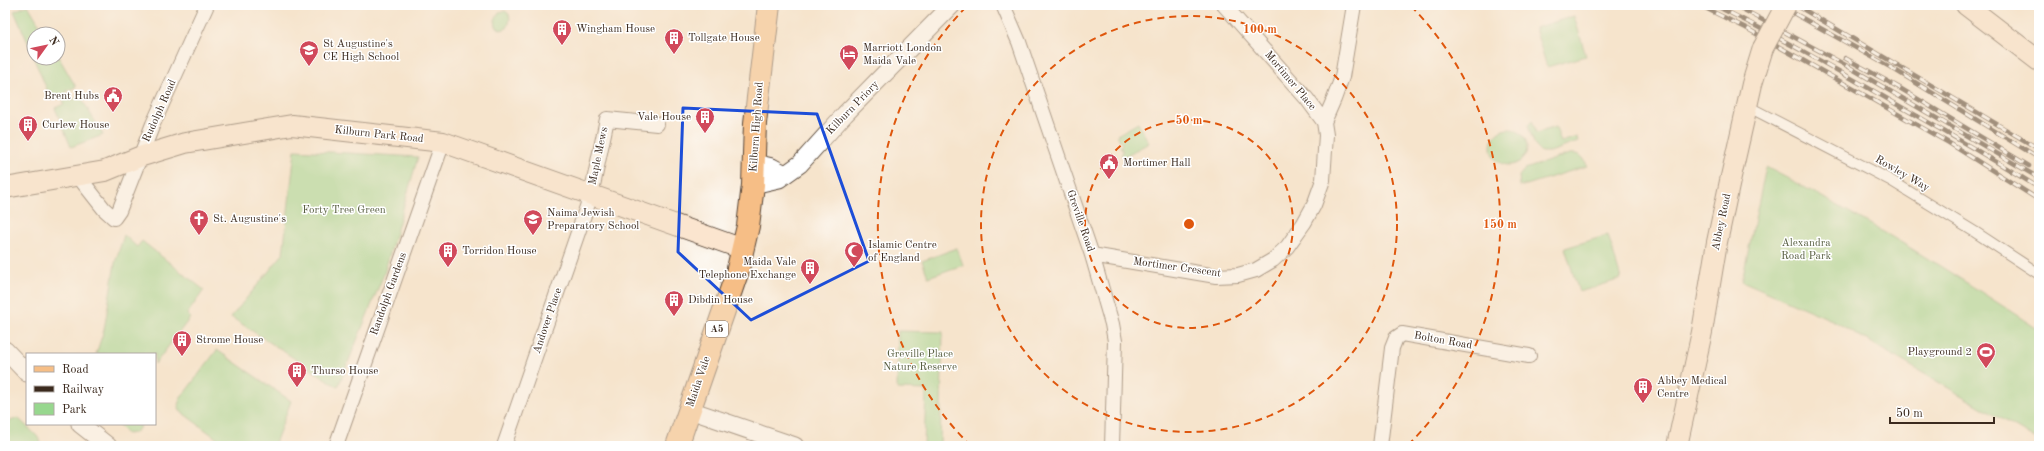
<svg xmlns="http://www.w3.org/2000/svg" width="2044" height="451" font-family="'Old Standard TT',serif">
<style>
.green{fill:#97d78e;stroke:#698056}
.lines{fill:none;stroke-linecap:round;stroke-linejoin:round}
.pedestrian-casing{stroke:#574638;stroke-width:12}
.minor-casing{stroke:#574638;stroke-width:16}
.tertiary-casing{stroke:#574638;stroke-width:19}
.secondary-casing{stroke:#574638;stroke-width:22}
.primary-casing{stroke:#574638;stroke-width:24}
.pedestrian{stroke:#fff;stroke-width:10}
.minor{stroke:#fff;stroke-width:14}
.tertiary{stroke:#fff;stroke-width:17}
.secondary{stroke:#fbe5cf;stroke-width:20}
.primary{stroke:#f6be86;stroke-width:22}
.rail-casing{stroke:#3b2a1e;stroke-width:4.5}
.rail{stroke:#fff;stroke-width:3;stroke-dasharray:9;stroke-linecap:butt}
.secondary-bridge-casing{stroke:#574638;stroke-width:22;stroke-linecap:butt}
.secondary-bridge{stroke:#fbe5cf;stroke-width:20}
.marked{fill:none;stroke:#1d4ed8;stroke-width:3;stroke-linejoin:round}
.ring{fill:none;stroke:#df570d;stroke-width:2;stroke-dasharray:7 5}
.labels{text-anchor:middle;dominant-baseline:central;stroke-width:3;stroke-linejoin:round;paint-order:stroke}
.shield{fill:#fff;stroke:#766a62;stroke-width:1}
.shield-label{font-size:10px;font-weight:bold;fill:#3b2a1e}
.poi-label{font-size:11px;fill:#3b2a1e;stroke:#fff;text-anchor:start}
.street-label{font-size:11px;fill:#3b2a1e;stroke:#fff}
.park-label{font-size:11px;fill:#575e40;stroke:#fff}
.centre{fill:#df570d;stroke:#fff;stroke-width:2}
.ring-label{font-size:12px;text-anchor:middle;font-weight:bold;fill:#df570d;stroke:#fff;stroke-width:3;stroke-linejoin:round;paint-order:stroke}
</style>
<rect width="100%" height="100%" fill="#fff"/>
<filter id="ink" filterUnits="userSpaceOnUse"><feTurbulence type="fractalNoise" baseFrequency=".025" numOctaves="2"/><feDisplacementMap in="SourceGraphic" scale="8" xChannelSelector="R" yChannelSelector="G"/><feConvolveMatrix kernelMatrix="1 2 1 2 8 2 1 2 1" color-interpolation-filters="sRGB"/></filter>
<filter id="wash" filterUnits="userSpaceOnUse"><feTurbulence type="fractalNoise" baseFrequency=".012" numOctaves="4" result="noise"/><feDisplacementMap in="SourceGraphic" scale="16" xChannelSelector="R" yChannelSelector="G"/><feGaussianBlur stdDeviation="0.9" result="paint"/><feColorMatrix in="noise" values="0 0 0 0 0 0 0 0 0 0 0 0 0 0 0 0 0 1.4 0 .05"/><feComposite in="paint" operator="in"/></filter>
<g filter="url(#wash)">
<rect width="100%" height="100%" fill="#f6e4cc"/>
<path class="green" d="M28,5L45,34H34L33,54L14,11Z
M505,11C512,14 510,22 507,28L501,30L496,26L495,20L499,12Z
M1574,16L1586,56L1547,67L1535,28Z
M58,56L76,87L66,91L67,93L51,99L34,59L58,58Z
M80,96L103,135L71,147L55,108L64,104L63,101L69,98L70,101Z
M1532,120L1536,133L1556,127L1561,142L1577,137L1578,142L1550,152H1541L1535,146L1528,126Z
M1138,123L1149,143L1123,157L1121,154L1123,152L1120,146L1122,144L1117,135Z
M1491 147a18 18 0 1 1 36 0a18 18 0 1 1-36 0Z
M295,150L418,157L384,274L338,387L231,317L283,254Z
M1570,154C1580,153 1584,157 1587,166L1520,187L1519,176L1525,169Z
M1766,167C1861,216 1951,271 2039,330V441L1834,321L1742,281Z
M124,235L137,247L142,241L204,290L187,314L190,318L155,364V354H96L104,330L115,263Z
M1608,235L1621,279L1579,292L1565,248Z
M957,248L963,265L928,277L922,261Z
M898,331L943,332L940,446H924L926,390L897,389Z
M217,350L291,401L274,446H227L180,411L178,405L180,399Z
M18,418L37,436L43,446H5V423Z
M117,424H138L141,426L135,433L127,434Z"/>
</g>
<g filter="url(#ink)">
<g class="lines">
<g class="pedestrian-casing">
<path id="pedestrian" d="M1747,106L1890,180L1975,232L2039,274"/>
</g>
<g class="minor-casing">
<path id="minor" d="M1003,5L1019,42L1092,255L1112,324L1115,341L1112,446
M1224,5L1307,99L1324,122
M78,176L104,209L114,218L119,211L153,124L207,5
M1092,255L1216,276L1238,275L1256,270L1273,260L1287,247L1304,223L1314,205L1323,180L1326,135L1324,122L1334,99L1342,77L1354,5
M336,446L443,142
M504,446L591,195L607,119L657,124
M1380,446L1392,348L1396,338L1402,334L1529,356"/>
</g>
<g class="tertiary-casing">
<path id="tertiary" d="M755,163L772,167L785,174
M753,185L779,179L800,164L845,114L952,5
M5,350L27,373
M690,410L795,446
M80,424L108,446"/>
</g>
<g class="secondary-casing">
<path id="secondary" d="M1966,5L2039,61
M5,188L105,171L139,157L185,143L292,125L443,142L743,249
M1677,446L1702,332L1717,242L1730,181L1752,84L1763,48"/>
</g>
<g class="primary-casing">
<path id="primary" d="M677,446L737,273L748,226L753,185L755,123L769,5"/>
</g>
<use href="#pedestrian" class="pedestrian"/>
<use href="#minor" class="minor"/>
<use href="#tertiary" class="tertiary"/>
<use href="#secondary" class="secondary"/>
<use href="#primary" class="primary"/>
<g class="rail-casing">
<path id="rail" d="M1699,5L1746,28L1949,143L2039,200
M1714,5C1778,36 1841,72 1903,108C1949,134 1995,160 2039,188
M1735,5L1849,67L2039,178
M1779,5L1890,67L2039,158
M1796,5L2039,149
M1845,58L1898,87L2029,166"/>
</g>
<use href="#rail" class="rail"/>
<g class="secondary-bridge-casing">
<path id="secondary-bridge" d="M1763,48L1786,5"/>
</g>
<use href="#secondary-bridge" class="secondary-bridge"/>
</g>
</g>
<path d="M0 0H2044V451H0ZM683,108L817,114L869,261L751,320L678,252Z" fill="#f6e4cc" fill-opacity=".55" fill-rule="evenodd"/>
<path class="marked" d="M683,108L817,114L869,261L751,320L678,252Z"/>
<g class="ring">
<circle cx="1189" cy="224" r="104"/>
<circle cx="1189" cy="224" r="208"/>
<path d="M971 446A311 311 0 0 1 967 6M1411 6A311 311 0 0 1 1407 446"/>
</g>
<defs>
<g id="building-pin" transform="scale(1)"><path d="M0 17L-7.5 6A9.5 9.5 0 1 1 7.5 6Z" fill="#d1495b" stroke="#fff"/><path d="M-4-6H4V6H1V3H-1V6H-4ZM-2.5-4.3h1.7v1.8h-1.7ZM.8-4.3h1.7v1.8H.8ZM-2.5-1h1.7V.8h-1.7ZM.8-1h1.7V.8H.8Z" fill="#fff"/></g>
<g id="school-pin" transform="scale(1)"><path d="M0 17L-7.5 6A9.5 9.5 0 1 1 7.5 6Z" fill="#d1495b" stroke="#fff"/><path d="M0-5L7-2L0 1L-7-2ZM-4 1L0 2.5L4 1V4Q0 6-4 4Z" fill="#fff"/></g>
<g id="hotel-pin" transform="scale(1)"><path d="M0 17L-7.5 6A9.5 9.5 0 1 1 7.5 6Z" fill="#d1495b" stroke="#fff"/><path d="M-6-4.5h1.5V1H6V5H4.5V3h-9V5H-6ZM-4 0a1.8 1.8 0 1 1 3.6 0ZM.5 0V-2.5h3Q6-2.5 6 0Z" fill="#fff"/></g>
<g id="civic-pin" transform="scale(1)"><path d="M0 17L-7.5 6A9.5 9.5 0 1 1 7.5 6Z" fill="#d1495b" stroke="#fff"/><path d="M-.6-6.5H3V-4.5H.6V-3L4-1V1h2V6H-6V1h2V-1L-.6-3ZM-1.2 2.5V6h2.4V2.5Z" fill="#fff"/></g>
<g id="church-pin" transform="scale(1)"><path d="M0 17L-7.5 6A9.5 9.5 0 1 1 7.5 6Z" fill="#d1495b" stroke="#fff"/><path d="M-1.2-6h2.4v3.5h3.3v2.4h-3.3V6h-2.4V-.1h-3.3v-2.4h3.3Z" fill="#fff"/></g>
<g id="mosque-pin" transform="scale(1)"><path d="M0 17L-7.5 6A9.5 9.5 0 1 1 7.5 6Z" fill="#d1495b" stroke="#fff"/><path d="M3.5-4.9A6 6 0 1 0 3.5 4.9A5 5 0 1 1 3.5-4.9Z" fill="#fff"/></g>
<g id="stadium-pin" transform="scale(1)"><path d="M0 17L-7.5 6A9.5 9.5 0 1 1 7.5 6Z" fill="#d1495b" stroke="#fff"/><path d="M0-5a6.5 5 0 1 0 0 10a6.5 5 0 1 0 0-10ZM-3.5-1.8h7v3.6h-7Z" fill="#fff"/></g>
</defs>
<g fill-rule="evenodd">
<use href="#building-pin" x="562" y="29"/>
<use href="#building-pin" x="674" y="38"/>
<use href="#school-pin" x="309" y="50"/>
<use href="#hotel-pin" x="849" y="54"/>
<use href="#civic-pin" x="113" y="96"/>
<use href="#building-pin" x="705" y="117"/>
<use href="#building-pin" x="28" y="125"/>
<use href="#civic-pin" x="1109" y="163"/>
<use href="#church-pin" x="199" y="219"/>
<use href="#school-pin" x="533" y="219"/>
<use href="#building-pin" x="448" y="251"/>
<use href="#mosque-pin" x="854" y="251"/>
<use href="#building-pin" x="810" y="268"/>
<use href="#building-pin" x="674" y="300"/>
<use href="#building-pin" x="182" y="340"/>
<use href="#stadium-pin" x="1986" y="352"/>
<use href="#building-pin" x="297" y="371"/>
<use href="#building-pin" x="1643" y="387"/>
</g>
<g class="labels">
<rect class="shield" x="706" y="321" width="22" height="16" rx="3"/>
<g class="shield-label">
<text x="717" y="329">A5</text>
</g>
<g class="poi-label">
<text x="576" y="29">Wingham House</text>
<text x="688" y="38">Tollgate House</text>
<text x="323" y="44">St Augustine's<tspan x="323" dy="13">CE High School</tspan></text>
<text x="863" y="48">Marriott London<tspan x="863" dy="13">Maida Vale</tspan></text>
<text x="99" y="96" text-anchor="end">Brent Hubs</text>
<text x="691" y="117" text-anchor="end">Vale House</text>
<text x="42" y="125">Curlew House</text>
<text x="1123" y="163">Mortimer Hall</text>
<text x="547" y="213">Naima Jewish<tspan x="547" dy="13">Preparatory School</tspan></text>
<text x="213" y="219">St. Augustine's</text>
<text x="868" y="245">Islamic Centre<tspan x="868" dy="13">of England</tspan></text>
<text x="462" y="251">Torridon House</text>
<text x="796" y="262" text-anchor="end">Maida Vale<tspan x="796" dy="13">Telephone Exchange</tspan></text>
<text x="688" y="300">Dibdin House</text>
<text x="196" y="340">Strome House</text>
<text x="1972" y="352" text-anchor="end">Playground 2</text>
<text x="311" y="371">Thurso House</text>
<text x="1657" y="381">Abbey Medical<tspan x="1657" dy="13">Centre</tspan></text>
</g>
<g class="street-label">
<text transform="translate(1290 81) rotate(50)">Mortimer Place</text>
<text transform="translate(853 108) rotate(-46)">Kilburn Priory</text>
<text transform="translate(160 111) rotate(-66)">Rudolph Road</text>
<text transform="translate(757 127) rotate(-86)">Kilburn High Road</text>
<text transform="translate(379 135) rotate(6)">Kilburn Park Road</text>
<text transform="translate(599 156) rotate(-78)">Maple Mews</text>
<text transform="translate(1902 174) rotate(30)">Rowley Way</text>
<text transform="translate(1080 221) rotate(71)">Greville Road</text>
<text transform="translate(1722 222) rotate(-78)">Abbey Road</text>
<text transform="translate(1177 268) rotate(8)">Mortimer Crescent</text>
<text transform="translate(389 294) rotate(-70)">Randolph Gardens</text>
<text transform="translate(548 321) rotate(-71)">Andover Place</text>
<text transform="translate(1443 341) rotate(10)">Bolton Road</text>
<text transform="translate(699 382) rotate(-71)">Maida Vale</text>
</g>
<g class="park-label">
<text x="344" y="210">Forty Tree Green</text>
<text x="1806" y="243">Alexandra<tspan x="1806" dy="13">Road Park</tspan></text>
<text x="920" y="354">Greville Place<tspan x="920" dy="13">Nature Reserve</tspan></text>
</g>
</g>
<circle cx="1189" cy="224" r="6" class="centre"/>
<g class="ring-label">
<text x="1260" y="33">100 m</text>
<text x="1189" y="124">50 m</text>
<text x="1500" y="228">150 m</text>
</g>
<rect width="2044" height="451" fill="none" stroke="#fff" stroke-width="20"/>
<rect x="26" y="353" width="130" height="72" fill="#ffffff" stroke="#b1aaa5"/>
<rect x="34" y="366" width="20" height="6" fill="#f6be86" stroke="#b1aaa5"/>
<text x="62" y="373" font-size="12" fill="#3b2a1e">Road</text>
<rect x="34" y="386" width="20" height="6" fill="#3b2a1e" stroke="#b1aaa5"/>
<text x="62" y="393" font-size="12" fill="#3b2a1e">Railway</text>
<rect x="34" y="403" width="20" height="12" fill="#97d78e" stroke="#b1aaa5"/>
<text x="62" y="413" font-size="12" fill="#3b2a1e">Park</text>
<g transform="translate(46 46) rotate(57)"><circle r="19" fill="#ffffff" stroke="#b1aaa5"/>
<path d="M0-3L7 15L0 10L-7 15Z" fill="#d1495b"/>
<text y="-6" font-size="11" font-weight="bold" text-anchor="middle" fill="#3b2a1e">N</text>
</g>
<path d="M1890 417v6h104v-6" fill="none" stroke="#3b2a1e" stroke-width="2"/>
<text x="1896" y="417" font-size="12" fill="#3b2a1e" stroke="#ffffff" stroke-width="3" paint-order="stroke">50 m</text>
</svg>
